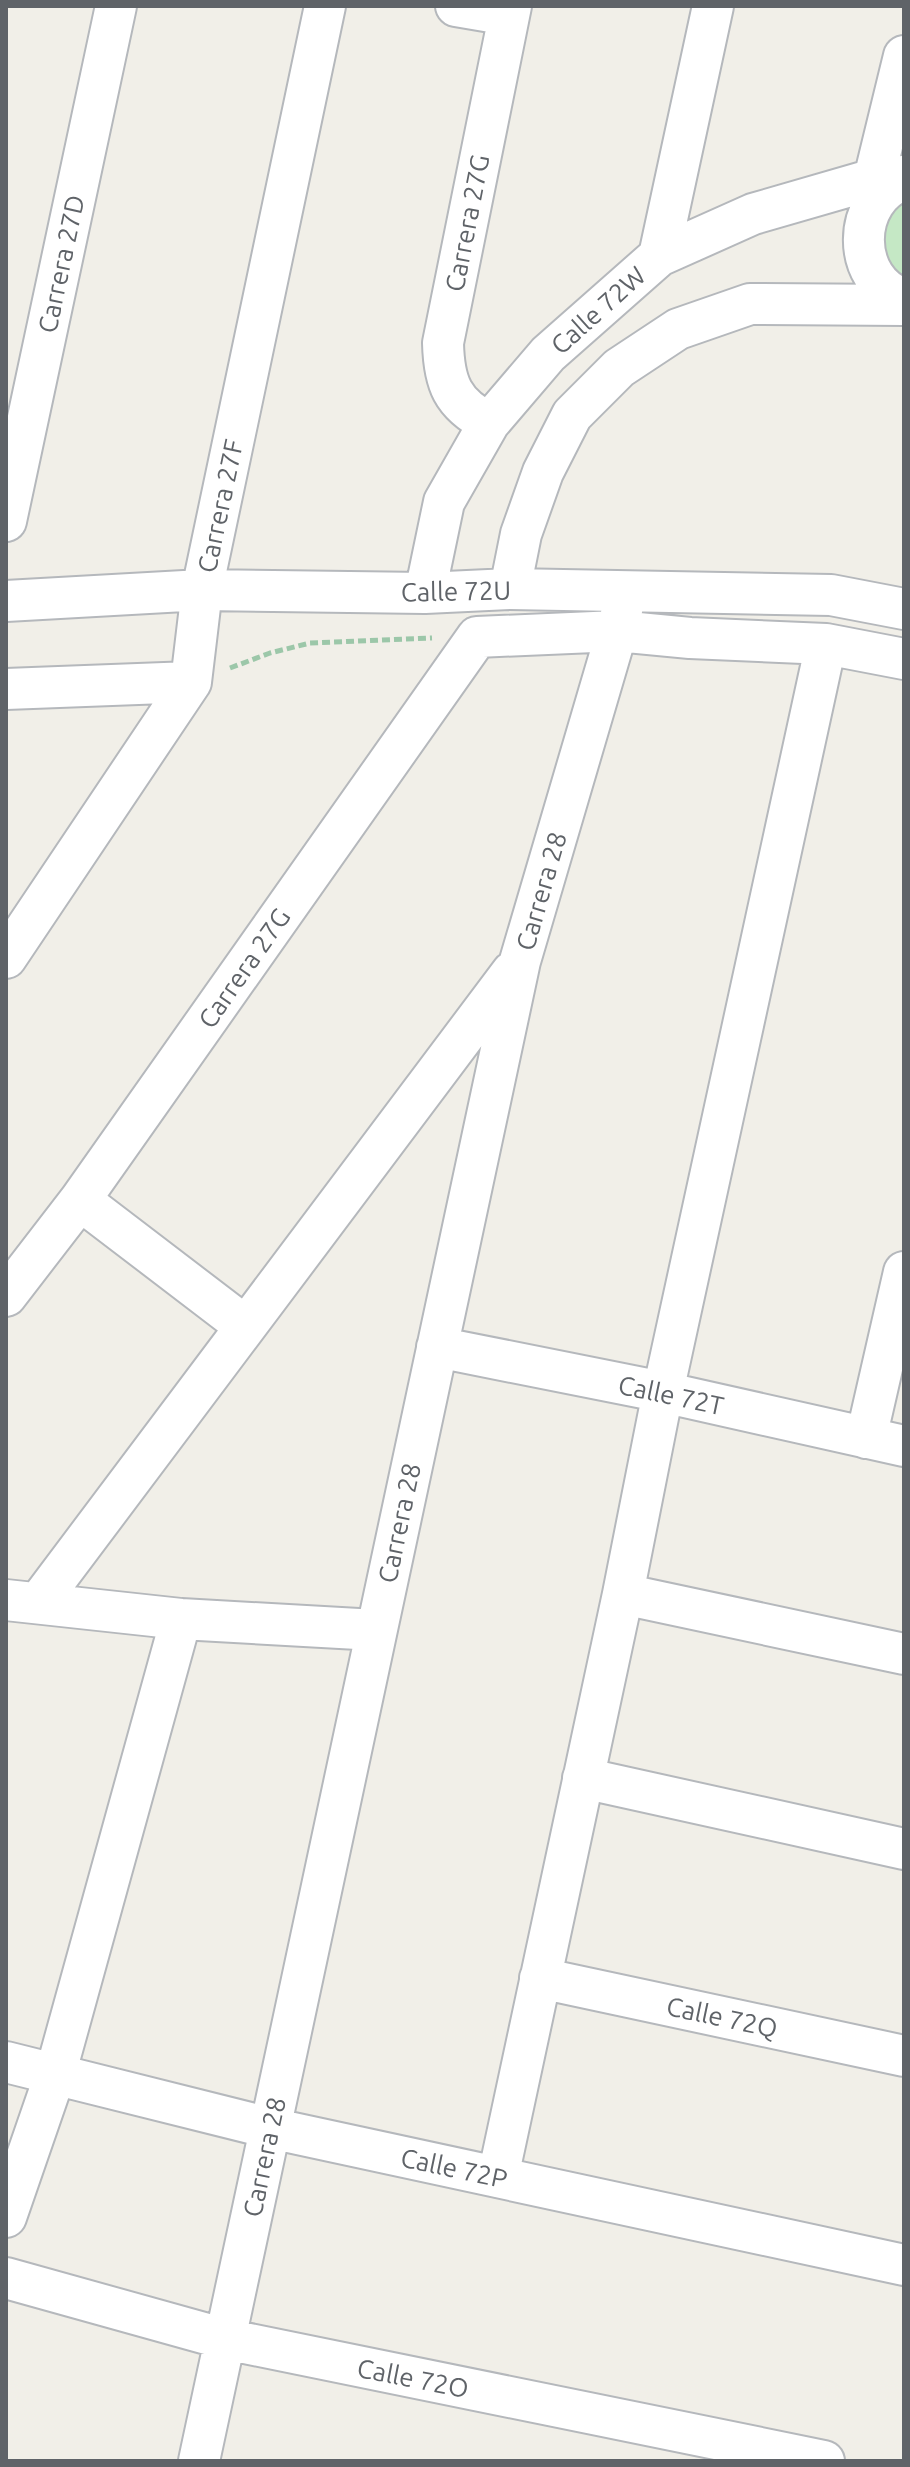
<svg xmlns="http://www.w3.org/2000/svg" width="910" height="2467" font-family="Ubuntu,sans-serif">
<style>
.green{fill:#c5e8c5}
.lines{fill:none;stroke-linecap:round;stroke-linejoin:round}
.minor-casing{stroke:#b5b8bc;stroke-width:44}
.path{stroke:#9cc7a9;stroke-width:5;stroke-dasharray:8 4;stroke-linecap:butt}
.minor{stroke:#fff;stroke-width:40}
.labels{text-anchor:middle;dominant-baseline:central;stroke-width:6;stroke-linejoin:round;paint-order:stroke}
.street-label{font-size:26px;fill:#5f6368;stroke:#fff}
</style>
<rect width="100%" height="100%" fill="#f1efe8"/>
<path class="green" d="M904,180V299L865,223Z"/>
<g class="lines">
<g class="minor-casing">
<path id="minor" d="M456,6L509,15
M874,179L904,56
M904,180C851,198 850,281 904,299
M659,256L713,6
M489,423C452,404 444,383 443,343L511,6
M6,521L116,6
M510,589L521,534L543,472L572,415L619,368L678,329L750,304L904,305
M425,593L444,502L489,423L548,354L659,256L753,214L874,179L904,176
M6,601L202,590L425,593L510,589L831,595L904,609
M6,689L191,682
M6,958L191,682L202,590L325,6
M80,1200L245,1326
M6,1296L80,1200L477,637L617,631L690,638L826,644L904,659
M437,1347L663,1392L904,1446
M866,1438L904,1272
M623,1594L904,1654
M6,1600L181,1619L376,1630
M39,1602L512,972
M583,1778L904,1849
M540,1978L904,2056
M6,2062L270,2128L904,2265
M498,2177L623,1594L663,1392L826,644
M6,2217L55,2075L181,1619
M6,2278L225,2339L824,2461
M199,2461L520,961L617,631L626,593"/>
</g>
<path class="path" d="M230,668L270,653L310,643L432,638"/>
<use href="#minor" class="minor"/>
</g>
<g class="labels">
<g class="street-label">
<text transform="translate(467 223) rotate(-79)">Carrera 27G</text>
<text transform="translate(61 264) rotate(-78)">Carrera 27D</text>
<text transform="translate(598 310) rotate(-42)">Calle 72W</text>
<text transform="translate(220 506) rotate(-78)">Carrera 27F</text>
<text transform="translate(456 591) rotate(-1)">Calle 72U</text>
<text transform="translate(541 891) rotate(-74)">Carrera 28</text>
<text transform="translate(244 968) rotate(-55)">Carrera 27G</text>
<text transform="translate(671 1395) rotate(12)">Calle 72T</text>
<text transform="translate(399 1523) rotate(-78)">Carrera 28</text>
<text transform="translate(722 2017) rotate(12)">Calle 72Q</text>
<text transform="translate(264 2157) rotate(-78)">Carrera 28</text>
<text transform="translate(454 2168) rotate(12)">Calle 72P</text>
<text transform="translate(413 2378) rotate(11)">Calle 72O</text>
</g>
</g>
<rect width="910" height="2467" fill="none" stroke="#5f6368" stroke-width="16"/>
</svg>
